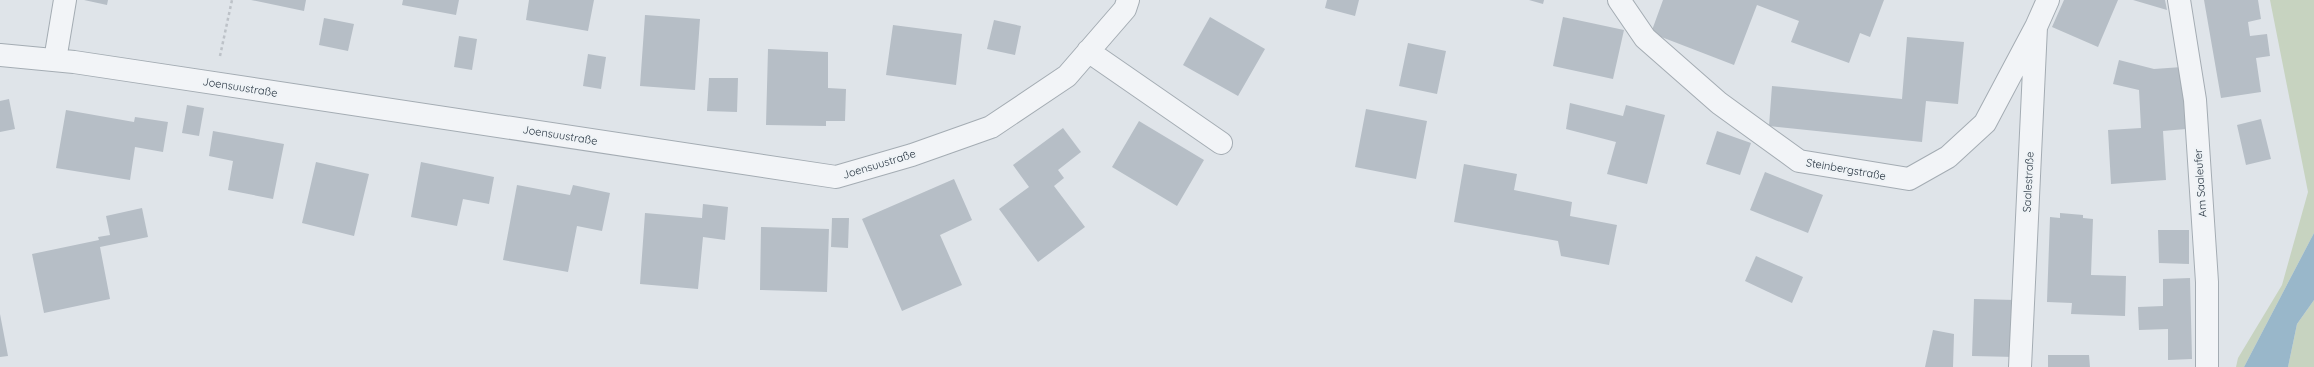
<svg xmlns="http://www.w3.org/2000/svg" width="2314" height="367" font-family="Quicksand,sans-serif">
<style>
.green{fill:#c7d3c0}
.water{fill:#99b7ca}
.building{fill:#b6bec6}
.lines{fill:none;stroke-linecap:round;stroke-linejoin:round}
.minor-casing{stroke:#a4acb3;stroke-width:24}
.path{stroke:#bdc2c8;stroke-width:2.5;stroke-dasharray:3 3;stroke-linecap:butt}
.minor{stroke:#f2f4f7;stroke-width:22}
.labels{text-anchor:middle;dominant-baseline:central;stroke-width:4;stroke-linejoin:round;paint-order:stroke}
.street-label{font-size:11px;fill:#273441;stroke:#eff3f6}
</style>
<rect width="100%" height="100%" fill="#dfe4e9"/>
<path class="green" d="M2270,0H2314V233L2244,367H2236L2238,358L2282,285L2308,192Z
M2314,300V367H2288L2297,324Z"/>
<path class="water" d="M2314,233V300L2297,324L2288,367H2244Z"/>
<path class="building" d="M84,0H108L107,5Z
M251,0H306L304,11Z
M403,0H459L456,15L402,5Z
M529,0H594L588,31L526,20Z
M1327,0H1359L1355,16L1325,8Z
M1529,0H1544L1543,4Z
M1663,0H1884L1870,37L1860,33L1849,63L1791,42L1799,21L1757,5L1734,65L1651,33Z
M2064,0H2118L2098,47L2052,27Z
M2133,0H2165L2167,10Z
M2204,0H2258L2261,19L2248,22L2250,36L2267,34L2270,56L2256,58L2261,92L2221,98Z
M645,15L700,19L695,90L640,86Z
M1210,17L1265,49L1238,96L1183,65Z
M1563,17L1624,30L1613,79L1553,66Z
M324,18L354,24L348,51L319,45Z
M994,20L1021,26L1015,55L987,49Z
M893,25L962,34L956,85L886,75Z
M459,36L477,39L472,70L454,67Z
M1907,37L1964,42L1958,104L1926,101L1922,142L1769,126L1772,86L1902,99Z
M1408,43L1446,51L1437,94L1399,86Z
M768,49L828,52V88L846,89L845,121H826V126L766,125Z
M588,54L606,57L601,89L583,86Z
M2119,60L2154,69L2182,67L2186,129L2163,131L2166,180L2111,184L2108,130L2141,128L2139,90L2113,84Z
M709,78H738L737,112L707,111Z
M9,99L15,129L0,132V101Z
M1570,103L1623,116L1626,105L1665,115L1647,184L1607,174L1616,142L1566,129Z
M187,105L204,108L199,136L182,133Z
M1366,109L1427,121L1416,179L1355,167Z
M66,110L134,122L135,117L168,122L163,152L135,147L130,180L56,168Z
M2261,119L2271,159L2246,165L2237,125Z
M1139,121L1204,160L1177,206L1112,167Z
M1063,128L1081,152L1058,170L1064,178L1054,186L1085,227L1038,262L999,209L1029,187L1013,165Z
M213,131L284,144L273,199L228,190L233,161L209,156Z
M1717,131L1751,143L1740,175L1706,164Z
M316,162L369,174L354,236L302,223Z
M421,162L494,177L489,204L463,199L457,226L411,217Z
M1464,164L1517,174L1514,190L1572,202L1570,216L1617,225L1609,265L1561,256L1558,241L1454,222Z
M1765,172L1823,195L1808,233L1750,210Z
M954,179L972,220L940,235L962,285L902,311L862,219Z
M517,185L570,195L573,185L610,193L602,231L577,226L568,272L503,260Z
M703,204L728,207L725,240L703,237L698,289L640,284L645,213L702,218Z
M142,208L148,237L100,247L110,299L44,313L32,254L99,240L98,237L110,235L106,216Z
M2060,213L2083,215V218L2093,219L2091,275L2126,276L2125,316L2071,314L2072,303L2047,302L2050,217L2060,218Z
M832,218H849L848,248L831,247Z
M761,227L829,229L827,292L760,290Z
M2158,230H2189V264L2159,263Z
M1756,256L1803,277L1792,303L1745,281Z
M2190,278L2192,359L2168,360V329L2139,330L2138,307L2163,306V279Z
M1974,299L2016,300L2015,357L1972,356Z
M0,314L8,356L0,357Z
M1933,330L1954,334L1953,367H1925Z
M2048,355H2089L2090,367H2048Z"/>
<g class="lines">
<g class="minor-casing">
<path id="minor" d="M1619,0L1645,38L1719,103L1799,161L1909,179L1948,157L1985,123L2036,27
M2179,0L2195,100L2207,282V367
M1088,51L1221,143
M0,55L74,62L836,177L912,155L991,127L1067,76L1125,9L1128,0
M55,60L65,0
M2020,367L2036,27L2048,0"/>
</g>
<path class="path" d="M220,56L232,0"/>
<use href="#minor" class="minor"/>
</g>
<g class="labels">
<g class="street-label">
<text transform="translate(240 87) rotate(9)">Joensuustraße</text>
<text transform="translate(560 135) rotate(9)">Joensuustraße</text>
<text transform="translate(879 164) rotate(-17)">Joensuustraße</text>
<text transform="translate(1846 169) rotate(10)">Steinbergstraße</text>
<text transform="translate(2028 182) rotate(-87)">Saalestraße</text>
<text transform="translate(2200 183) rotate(-94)">Am Saaleufer</text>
</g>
</g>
</svg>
